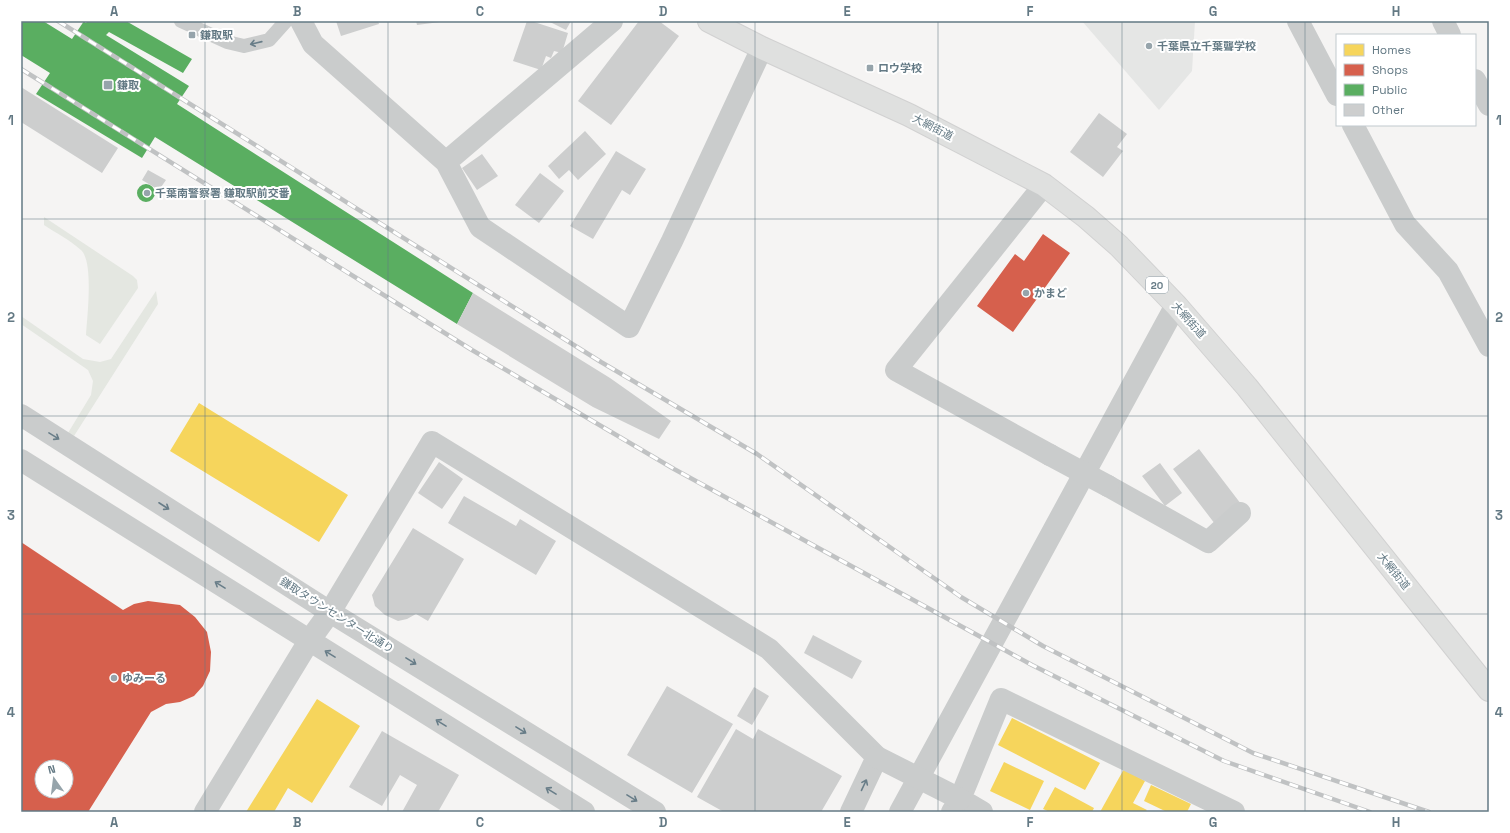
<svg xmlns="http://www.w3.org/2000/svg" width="1510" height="833" font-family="'Space Grotesk','Noto Sans JP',sans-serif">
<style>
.built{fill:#e5e6e5}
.green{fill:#e4e7e1}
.homes{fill:#f6d55c}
.shops{fill:#d6604d;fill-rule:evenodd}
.public{fill:#5aae61}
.building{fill:#cdcece}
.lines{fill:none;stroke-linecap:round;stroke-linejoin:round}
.primary-casing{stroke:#d1d1d1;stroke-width:24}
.service{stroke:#cacccc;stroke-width:14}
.minor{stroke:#cacccc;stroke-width:22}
.tertiary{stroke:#cacccc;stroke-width:22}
.primary{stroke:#dfe0df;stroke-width:22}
.rail-casing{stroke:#c0c2c3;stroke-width:4.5}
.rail{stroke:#fff;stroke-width:3;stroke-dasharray:9;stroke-linecap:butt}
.minor-bridge{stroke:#cacccc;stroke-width:22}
.oneway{stroke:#687d88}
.grid{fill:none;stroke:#637984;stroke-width:1;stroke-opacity:0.55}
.poi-dot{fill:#96a4ab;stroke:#fff;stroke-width:1.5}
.labels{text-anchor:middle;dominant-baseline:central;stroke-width:4;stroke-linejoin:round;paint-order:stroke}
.shield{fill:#fff;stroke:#92a1a9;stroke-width:1}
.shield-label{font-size:10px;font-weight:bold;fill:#637984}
.poi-label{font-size:11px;font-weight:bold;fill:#637984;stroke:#fff;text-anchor:start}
.street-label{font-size:11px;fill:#637984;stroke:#fff}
.neatline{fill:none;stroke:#637984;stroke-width:1.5}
.grid-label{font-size:13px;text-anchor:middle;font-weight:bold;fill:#637984}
</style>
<rect width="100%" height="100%" fill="#f5f4f3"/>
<path class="built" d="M1082,21H1195L1192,71L1159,110Z"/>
<path class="green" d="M44,217L133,276L137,280L138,288L100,344L86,335C87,317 94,262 81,250C70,240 56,233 44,225Z
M156,291L158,304L74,436L68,433L91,395L93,381L88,370L21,324V316L83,359L100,362L111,359Z"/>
<path class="homes" d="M199,403L348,495L319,542L170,451Z
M317,699L360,726L312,803L288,788L274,812H246Z
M1012,718L1100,763L1085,790L998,745Z
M1004,762L1044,781L1030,810L990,791Z
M1124,769L1145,781L1133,803L1147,810L1145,812H1100Z
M1151,785L1191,804L1187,812H1167L1144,801Z
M1055,787L1094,808L1092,812H1050L1043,809Z"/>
<path class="shops" d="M1043,234L1070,253L1013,332L977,306L1015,254L1024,261Z
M21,542L123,610L134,604L148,601L180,605L195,617L207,632L211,652L210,671L203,686L194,696L180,702L166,704L151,712L88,812H21ZM42,767H66V791H42Z"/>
<path class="public" d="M21,21H43L72,39L84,21L86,23L87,21H126L192,59L183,73L109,32L106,35L189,86L177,104L473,293L457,324L155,137L142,158L36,94L50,73L21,55Z
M137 193a9 9 0 1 1 18 0a9 9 0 1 1-18 0Z"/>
<path class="building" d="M336,21H378L379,24L341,36Z
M416,21H440V22L417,25Z
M527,21H531L568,33L562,53L554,51L551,58L546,56L541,70L513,61Z
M548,21H571L566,30Z
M639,21H659L679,36L611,125L578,101Z
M21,87L118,148L102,173L21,122Z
M1099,113L1127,134L1117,147L1123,151L1103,177L1070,152Z
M585,131L606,154L578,180L569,170L559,179L548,166Z
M616,151L646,169L630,195L622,190L593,239L570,226Z
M482,154L498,176L477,190L462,168Z
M148,170L166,180L159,190L142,180Z
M540,173L564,191L539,223L515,205Z
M473,293L610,378L671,421L659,439L593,407L457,324Z
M1199,449L1241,504L1215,524L1173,469Z
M439,462L463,479L442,509L418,493Z
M1160,463L1182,493L1165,506L1142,476Z
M464,496L516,526L520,519L556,541L536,575L448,523Z
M413,528L464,559L428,621L416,614L407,619L398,621L385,615L375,606L372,595Z
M813,635L862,661L852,679L804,653Z
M667,686L733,724L692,793L627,755Z
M754,687L769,696L752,725L737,716Z
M736,729L753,739L758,729L842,776L821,812H724L697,797Z
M382,731L459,775L438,812H402L417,785L400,775L382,806L349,787Z"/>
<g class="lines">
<g class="primary-casing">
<path id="primary" d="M709,21L762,48L909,115L1044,185L1086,217L1119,246L1176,305L1247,387L1489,690"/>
</g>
<path class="service" d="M181,21L227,42L244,46L269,40L286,21"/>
<path class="minor" d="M301,21L313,44L446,162L480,227L629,327L672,241L762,48
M1298,21L1337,95
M1443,21L1450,35
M1475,80L1489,105
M1353,125L1405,224L1448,271L1489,346
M446,162L612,21
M1044,185L896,370L1050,455
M1108,486L1208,542L1240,513
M330,612L432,442L769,649L877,757L851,812
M960,799L982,812
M952,812L960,799L1001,699L1234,812"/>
<path class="tertiary" d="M21,415L330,612L655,812
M21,460L584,812
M205,812L309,641L330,612
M900,812L1176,305"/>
<use href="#primary" class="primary"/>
<g class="rail-casing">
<path id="rail" d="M58,21L601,362L757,454L961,597L1043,646L1253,753L1429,812
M21,69L472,350L674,469L1032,665L1224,761L1370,812"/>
</g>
<use href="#rail" class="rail"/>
<path class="minor-bridge" d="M1050,455L1108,486
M877,757L960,799"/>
</g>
<defs><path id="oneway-shaft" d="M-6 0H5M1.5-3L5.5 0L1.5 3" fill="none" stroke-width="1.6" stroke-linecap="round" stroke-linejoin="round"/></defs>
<g class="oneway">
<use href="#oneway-shaft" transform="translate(256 43) rotate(167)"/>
<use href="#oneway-shaft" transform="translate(54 436) rotate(32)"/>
<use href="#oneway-shaft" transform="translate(164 506) rotate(33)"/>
<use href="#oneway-shaft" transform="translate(220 585) rotate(-148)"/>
<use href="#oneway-shaft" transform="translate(330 654) rotate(-148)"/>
<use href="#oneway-shaft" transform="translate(411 661) rotate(32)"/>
<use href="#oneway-shaft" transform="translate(441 723) rotate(-148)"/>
<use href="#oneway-shaft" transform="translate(521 730) rotate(32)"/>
<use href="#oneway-shaft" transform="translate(864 785) rotate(-65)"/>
<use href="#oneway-shaft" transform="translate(551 791) rotate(-148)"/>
<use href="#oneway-shaft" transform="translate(632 798) rotate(32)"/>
</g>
<path class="grid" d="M205,21V812M388,21V812M572,21V812M755,21V812M938,21V812M1122,21V812M1305,21V812M21,219H1489M21,416H1489M21,614H1489"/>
<g class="poi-dot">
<rect x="188" y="31" width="8" height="8" rx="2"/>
<circle cx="1149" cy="46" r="4"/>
<rect x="866" y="64" width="8" height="8" rx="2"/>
<rect x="103" y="80" width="10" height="10" rx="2"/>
<circle cx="147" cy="193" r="4"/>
<circle cx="1026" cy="293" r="4"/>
<circle cx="114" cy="678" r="4"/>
</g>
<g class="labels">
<rect class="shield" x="1146" y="277" width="22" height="16" rx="3"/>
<g class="shield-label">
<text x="1157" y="285">20</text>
</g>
<g class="poi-label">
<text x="200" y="35">鎌取駅</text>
<text x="1157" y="46">千葉県立千葉聾学校</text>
<text x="878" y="68">ロウ学校</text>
<text x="117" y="85">鎌取</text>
<text x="155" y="193">千葉南警察署 鎌取駅前交番</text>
<text x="1034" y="293">かまど</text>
<text x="122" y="678">ゆみーる</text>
</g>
<g class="street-label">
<text transform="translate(933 127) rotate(27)">大網街道</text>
<text transform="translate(1189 320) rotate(48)">大網街道</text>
<text transform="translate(1394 571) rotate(51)">大網街道</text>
<text transform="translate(337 615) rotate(32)">鎌取タウンセンター北通り</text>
</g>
</g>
<rect width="1510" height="833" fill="none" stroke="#ffffff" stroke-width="44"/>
<rect x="1336" y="34" width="140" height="92" fill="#ffffff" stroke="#c1c9ce"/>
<rect x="1344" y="44" width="20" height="12" fill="#f6d55c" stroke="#c1c9ce"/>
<text x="1372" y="54" font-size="12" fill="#637984">Homes</text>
<rect x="1344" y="64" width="20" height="12" fill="#d6604d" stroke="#c1c9ce"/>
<text x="1372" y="74" font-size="12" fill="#637984">Shops</text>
<rect x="1344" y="84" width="20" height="12" fill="#5aae61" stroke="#c1c9ce"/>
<text x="1372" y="94" font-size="12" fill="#637984">Public</text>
<rect x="1344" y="104" width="20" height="12" fill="#cdcece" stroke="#c1c9ce"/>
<text x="1372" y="114" font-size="12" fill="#637984">Other</text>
<g transform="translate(54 779) rotate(346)"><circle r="19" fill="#ffffff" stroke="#c1c9ce"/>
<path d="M0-3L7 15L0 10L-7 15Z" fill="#96a4ab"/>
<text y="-6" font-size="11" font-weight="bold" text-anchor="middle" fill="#637984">N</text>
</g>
<rect x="22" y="22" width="1466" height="789" class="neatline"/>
<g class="grid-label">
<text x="114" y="16">A</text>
<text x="297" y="16">B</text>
<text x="480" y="16">C</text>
<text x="663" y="16">D</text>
<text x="847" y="16">E</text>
<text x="1030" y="16">F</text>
<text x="1213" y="16">G</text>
<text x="1396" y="16">H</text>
<text x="11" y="125">1</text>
<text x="1499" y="125">1</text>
<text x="11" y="322">2</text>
<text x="1499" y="322">2</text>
<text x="11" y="520">3</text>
<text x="1499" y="520">3</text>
<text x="11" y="717">4</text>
<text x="1499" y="717">4</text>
<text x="114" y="827">A</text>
<text x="297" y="827">B</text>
<text x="480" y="827">C</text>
<text x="663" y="827">D</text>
<text x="847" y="827">E</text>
<text x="1030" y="827">F</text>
<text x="1213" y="827">G</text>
<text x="1396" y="827">H</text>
</g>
</svg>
